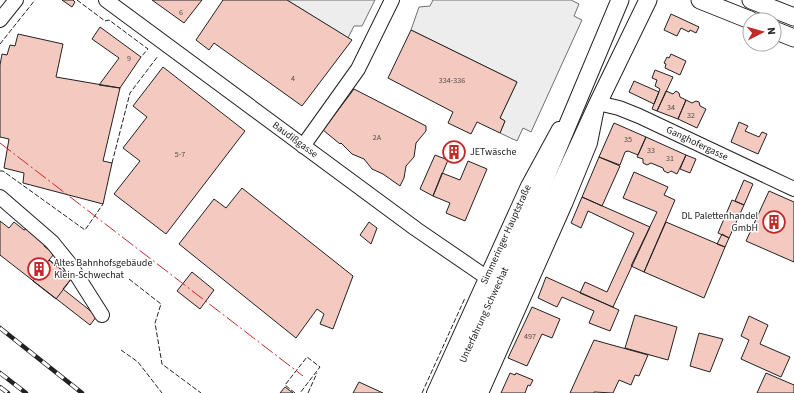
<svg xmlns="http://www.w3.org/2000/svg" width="794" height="393" font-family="'Source Sans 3',sans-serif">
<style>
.parking{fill:#ededed;stroke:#6f6f6f}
.building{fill:#f3c9c0;stroke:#222}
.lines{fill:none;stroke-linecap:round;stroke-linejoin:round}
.minor-casing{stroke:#222;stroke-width:16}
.major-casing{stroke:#222;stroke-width:19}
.minor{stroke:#fff;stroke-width:14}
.major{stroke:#fff;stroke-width:17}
.rail-casing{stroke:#222;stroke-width:4.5}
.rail{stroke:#fff;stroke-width:3;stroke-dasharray:9;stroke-linecap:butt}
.fence{stroke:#222;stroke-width:1;stroke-dasharray:5 2;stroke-linecap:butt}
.power{stroke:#c62828;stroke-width:1;stroke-dasharray:14 3 2 3;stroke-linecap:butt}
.labels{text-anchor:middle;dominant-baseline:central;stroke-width:3;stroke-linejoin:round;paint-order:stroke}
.number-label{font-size:8px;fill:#564c4a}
.street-label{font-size:10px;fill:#222;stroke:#fff}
.poi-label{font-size:10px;fill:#222;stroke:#fff;text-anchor:start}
</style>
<rect width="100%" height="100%" fill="#fff"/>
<path class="parking" d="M287,0H375L362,26H354L348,38Z
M433,0H571L579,4L574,16L582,20L531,132L523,128L517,141L500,133L505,121L500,118L517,82L411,30L419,7L430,6Z"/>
<path class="building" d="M62,0H73L75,2L72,7Z
M152,0H202L184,23Z
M223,0H287L352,40L302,106L214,43L209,50L196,40Z
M671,14L699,27L696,33L690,30L689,32L681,28L677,36L664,30Z
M100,27L141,57L120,88L99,85L119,58L92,39Z
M411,30L517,82L500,118L505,121L500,133L477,122L471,134L448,123L453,112L388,78Z
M18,34L63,44L56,77L120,88L103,161L112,163L103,204L23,183L24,173L4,168L9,139L0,137V65L2,54L7,55L10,45L15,46Z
M671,54L686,61L680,75L665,68L666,64L664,63L667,57L669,58Z
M163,67L245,131L166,234L114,194L140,161L123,148L147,117L133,106Z
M655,70L673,77L657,111L652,109L660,89L655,86L657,80L652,78Z
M634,81L659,92L654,104L629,92Z
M354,89L426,126V131L416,143L414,157L406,166L404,178L400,186L383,174L372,169L364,159L352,154L341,143L340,144L323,130Z
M666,91L673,94L676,91L679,93L680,97L686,100L678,119L657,111Z
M686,100L692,103L696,101L699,102L700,106L706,109L697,128L678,119Z
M739,122L748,126L745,131L759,137L762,132L767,134L758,154L731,142Z
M614,123L646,137L638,155L628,151L625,152L620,165L599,157Z
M646,137L686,155L677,174L671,171L668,173L664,171L663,168L651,163L647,165L643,163V159L637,157Z
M449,142L465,150L459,162L443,154Z
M435,155L448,160L433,196L420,189Z
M686,155L696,159L690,173L680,169Z
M599,157L620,166L602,206L582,197Z
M468,161L487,169L465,221L446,213L450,203L433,196L442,173L460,180Z
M634,172L668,187L664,195L675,200L644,272L631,266L657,212L623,198Z
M744,180L753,184L744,205L735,201Z
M242,188L353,276L333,329L320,324L324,314L317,309L296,338L179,244L214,199L226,208Z
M769,191L794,202V262L746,241Z
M582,197L650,227L613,307L580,293L585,282L607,292L634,233L588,211L581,228L571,223Z
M732,200L744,205L729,238L718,233Z
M0,221L9,228L14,222L24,230L26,229L45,244L44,246L54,254L49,260L72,278L63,289L97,316L90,325L0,255Z
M369,222L377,228L371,244L360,235Z
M666,222L725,247L704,298L644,272Z
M722,234L729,238L725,247L717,244Z
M49,260L72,278L56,299L33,281Z
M192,272L214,290L200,309L177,291Z
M546,277L619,310L610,331L589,323L594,311L562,297L557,307L538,298Z
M532,307L560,319L552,338L542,334L527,366L508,358Z
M635,315L677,327L668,360L625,348Z
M749,316L768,325L760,344L790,357L781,377L741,359L749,340L741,336Z
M699,333L723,339L710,372L690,366Z
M594,340L648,355L639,376L635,375L631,385L619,380L613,393L594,392V393H570Z
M510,373L515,375L516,373L533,380L530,386L528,385L525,393H501Z
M766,373L794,385V393H757Z
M359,382L383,393H353Z
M285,387L293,393H280Z"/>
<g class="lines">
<g class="minor-casing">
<g id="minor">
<path id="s1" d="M106,0L416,229L486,277"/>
<path d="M0,20L16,0"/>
<path d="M303,146L358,69L392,0"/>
<path d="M0,197L52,242L69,263L102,315"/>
<path id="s2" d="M434,393L528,186L559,129"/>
<path id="s3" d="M481,393L565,204L590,143L598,103L619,108L639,116L794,189"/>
</g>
</g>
<g class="major-casing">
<g id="major">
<path d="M700,0L750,20"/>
<path d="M751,0L794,17"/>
<path d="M774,30L794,38"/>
<path id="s4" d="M448,393L529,217L620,0"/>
<path d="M465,393L598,103L648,0"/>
</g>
</g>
<use href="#minor" class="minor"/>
<use href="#major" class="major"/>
<g class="rail-casing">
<path id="rail" d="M0,328L82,393
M0,373L26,393
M0,387L8,393"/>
</g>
<use href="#rail" class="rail"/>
<path class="fence" d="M77,0L105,21L109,20L148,49L141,57
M0,44L35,0
M112,163L130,93L158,56
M0,171H3L85,230L103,204
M129,279L161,304L155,323L162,364L201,393
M121,350L138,362L162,393
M295,393L285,385L307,357L320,367L300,393
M308,393L317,373
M422,393L465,298"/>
<path class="power" d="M0,143L303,376"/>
</g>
<defs>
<g id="building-ring" transform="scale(1.15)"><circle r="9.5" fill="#fff" stroke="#c62828" stroke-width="1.5"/><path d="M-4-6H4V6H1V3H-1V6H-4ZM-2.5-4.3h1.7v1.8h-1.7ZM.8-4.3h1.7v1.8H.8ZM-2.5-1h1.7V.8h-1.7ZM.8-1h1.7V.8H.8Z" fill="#c62828"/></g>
</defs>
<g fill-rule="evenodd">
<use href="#building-ring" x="454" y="152"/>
<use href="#building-ring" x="774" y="222"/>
<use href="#building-ring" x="39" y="269"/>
</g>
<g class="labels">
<g class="number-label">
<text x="181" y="12">6</text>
<text x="129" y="58">9</text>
<text x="293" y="78">4</text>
<text x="452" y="80">334-336</text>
<text x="671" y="107">34</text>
<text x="691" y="115">32</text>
<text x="377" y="137">2A</text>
<text x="628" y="139">35</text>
<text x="651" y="150">33</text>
<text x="180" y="154">5-7</text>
<text x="670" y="158">31</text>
<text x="530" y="336">497</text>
</g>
<g class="street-label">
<text stroke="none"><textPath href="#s1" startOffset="235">Baudißgasse</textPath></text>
<text stroke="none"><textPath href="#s3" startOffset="421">Ganghofergasse</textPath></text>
<text stroke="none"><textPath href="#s2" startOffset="174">Simmeringer Hauptstraße</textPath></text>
<text stroke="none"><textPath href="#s4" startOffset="86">Unterfahrung Schwechat</textPath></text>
</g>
<g class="poi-label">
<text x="470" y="152">JETwäsche</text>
<text x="758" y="216" text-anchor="end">DL Palettenhandel<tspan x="758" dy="12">GmbH</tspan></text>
<text x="54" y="263">Altes Bahnhofsgebäude<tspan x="54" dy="12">Klein-Schwechat</tspan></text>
</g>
</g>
<g transform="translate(762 32) rotate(84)"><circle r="19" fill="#ffffff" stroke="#a7a7a7"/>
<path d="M0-3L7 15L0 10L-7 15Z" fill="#c62828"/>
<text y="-6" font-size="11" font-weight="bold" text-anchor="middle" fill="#222222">N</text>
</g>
</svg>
